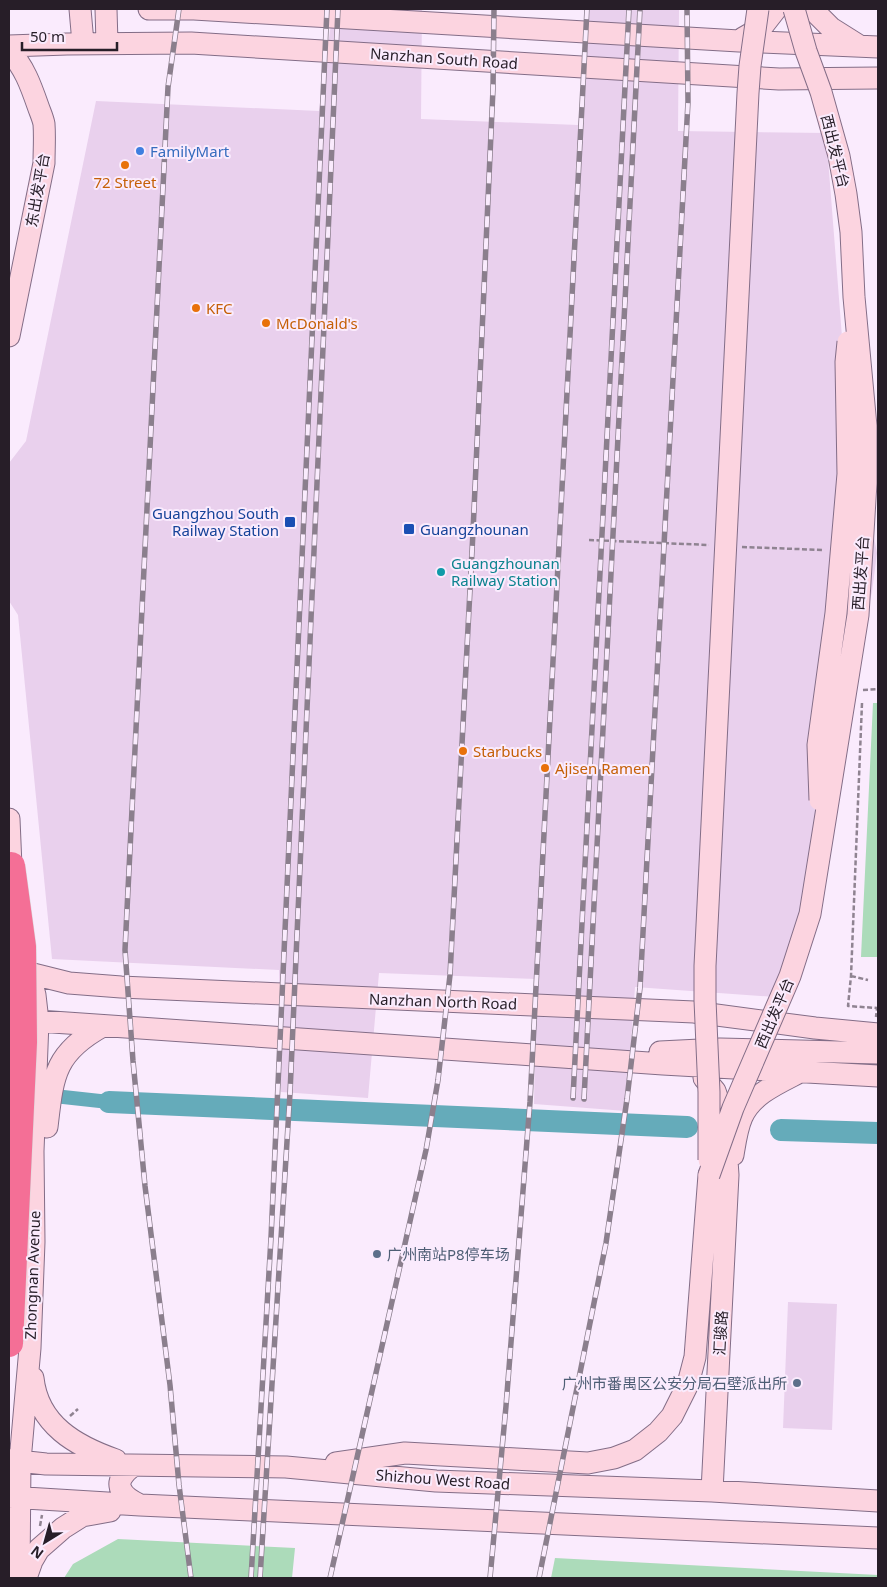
<svg xmlns="http://www.w3.org/2000/svg" width="887" height="1587" font-family="'Noto Sans','Noto Sans SC',sans-serif">
<style>
.green{fill:#acdbba}
.lines{fill:none;stroke-linecap:round;stroke-linejoin:round}
.canal{stroke:#65abba;stroke-width:14}
.river{stroke:#65abba;stroke-width:22}
.building{fill:#e9d0ed}
.secondary-casing{stroke:#836d87;stroke-width:23}
.path{stroke:#8f8391;stroke-width:2.5;stroke-dasharray:5 2.5;stroke-linecap:butt}
.secondary{stroke:#fcd4e0;stroke-width:21}
.rail-casing{stroke:#8b7f8d;stroke-width:5.5}
.rail{stroke:#faebfd;stroke-width:4;stroke-dasharray:11;stroke-linecap:butt}
.secondary-bridge-casing{stroke:#836d87;stroke-width:23;stroke-linecap:butt}
.highway-bridge-casing{stroke:#d8d6d8;stroke-width:29;stroke-linecap:butt}
.secondary-bridge{stroke:#fcd4e0;stroke-width:21}
.highway-bridge{stroke:#f46f96;stroke-width:28}
.shop-dot{fill:#3f7fe0;stroke:#faebfd;stroke-width:2}
.food-dot{fill:#e8710a;stroke:#faebfd;stroke-width:2}
.transit-dot{fill:#1a4fb4;stroke:#faebfd;stroke-width:2}
.culture-dot{fill:#0f9aa8;stroke:#faebfd;stroke-width:2}
.service-dot{fill:#5c6f8a;stroke:#faebfd;stroke-width:2}
.labels{text-anchor:middle;dominant-baseline:central;stroke-width:4;stroke-linejoin:round;paint-order:stroke}
.street-label{font-size:15px;fill:#271e28;stroke:#faebfd}
.shop-label{font-size:15px;fill:#366cbe;stroke:#faebfd;text-anchor:start}
.food-label{font-size:15px;fill:#c56008;stroke:#faebfd;text-anchor:start}
.transit-label{font-size:15px;fill:#164399;stroke:#faebfd;text-anchor:end}
.culture-label{font-size:15px;fill:#0d838f;stroke:#faebfd;text-anchor:start}
.service-label{font-size:15px;fill:#4e5e75;stroke:#faebfd;text-anchor:start}
</style>
<rect width="100%" height="100%" fill="#faebfd"/>
<path class="green" d="M873,703H878V957H861Z
M118,1539L295,1548L292,1578H64L73,1564Z
M555,1558L878,1575V1578H551Z"/>
<g class="lines">
<path class="canal" d="M45,1095L109,1102"/>
<path class="river" d="M109,1102L687,1127
M781,1130L878,1133"/>
</g>
<path class="building" d="M333,9H422L421,119L578,125L590,9H679L678,131L826,133L853,477L869,512L877,553L872,592L864,625L789,998L635,987L626,1111L534,1104L536,979L379,973L368,1098L281,1092L279,970L52,959L18,615L9,601V463L26,441L96,101L319,111Z
M788,1302L837,1304L832,1430L783,1428Z"/>
<g class="lines">
<g class="secondary-casing">
<path id="secondary" d="M80,9L83,43
M106,9L107,43
M149,9H194L739,41L878,47
M812,9L831,28L858,45
M743,38L762,27L776,9
M9,46L67,44L191,43L779,79L878,78
M9,51C24,66 31,86 38,106C40,112 43,118 44,124C45,137 44,151 44,163L9,336
M9,819L11,866L9,876
M9,968L69,983L121,987L694,1012L815,1028L878,1034
M9,1019L663,1064L878,1076
M660,1052L720,1049L878,1053
M704,1078L715,1091L724,1117L728,1175L712,1491
M47,1127C53,1076 54,1053 103,1026
M733,1155C735,1143 737,1128 742,1117C752,1094 779,1083 800,1072
M33,1378C38,1425 76,1446 116,1460
M9,1460L46,1464L286,1467L436,1481L712,1491L878,1501
M336,1463L405,1453L588,1463L614,1458L635,1450L658,1432L672,1416L688,1384L695,1357L709,1175
M133,1466C111,1482 119,1495 140,1505
M9,1497L140,1505L878,1538
M19,1578L20,1461L30,1348L34,1242L33,1151L38,1021L35,995L29,973
M26,1578L32,1561L39,1549L63,1528L82,1516L110,1511"/>
</g>
<path class="path" d="M589,540L709,545
M742,547L824,550
M863,690L878,689
M862,703L851,976L848,1006L877,1008L876,1017
M851,976L868,980
M70,1416L78,1409
M40,1526L42,1515"/>
<use href="#secondary" class="secondary"/>
<g class="rail-casing">
<path id="rail" d="M179,9L168,87L125,950L133,1061L145,1186L170,1385L179,1485L191,1578
M573,1098L629,9
M584,1099L640,9
M251,1578L271,1238L327,9
M260,1578L290,1093L338,9
M330,1578L426,1150L438,1080L450,975L473,532L493,89L494,9
M490,1578L506,1406L530,1102L587,9
M539,1578L606,1243L627,1099L640,988L688,102L687,9"/>
</g>
<use href="#rail" class="rail"/>
<g class="secondary-bridge-casing">
<path id="secondary-bridge" d="M820,800L818,745L836,613L848,474L846,362L848,342
M709,1160V1092L705,1000V966L748,93L750,66L758,9
M709,1175L733,1108L790,976L810,914L858,615L866,483V426L854,297L851,232L846,194L839,156L821,92L806,51L794,9"/>
</g>
<g class="highway-bridge-casing">
<path id="highway-bridge" d="M9,1343L23,1042L22,947L11,866"/>
</g>
<use href="#secondary-bridge" class="secondary-bridge"/>
<use href="#highway-bridge" class="highway-bridge"/>
</g>
<circle class="shop-dot" cx="140" cy="151" r="5"/>
<g class="food-dot">
<circle cx="125" cy="165" r="5"/>
<circle cx="196" cy="308" r="5"/>
<circle cx="266" cy="323" r="5"/>
<circle cx="463" cy="751" r="5"/>
<circle cx="545" cy="768" r="5"/>
</g>
<g class="transit-dot">
<rect x="284" y="516" width="12" height="12" rx="2.5"/>
<rect x="403" y="523" width="12" height="12" rx="2.5"/>
</g>
<circle class="culture-dot" cx="441" cy="572" r="5"/>
<g class="service-dot">
<circle cx="377" cy="1254" r="5"/>
<circle cx="797" cy="1383" r="5"/>
</g>
<g class="labels">
<g class="street-label">
<text transform="translate(444 58) rotate(4)">Nanzhan South Road</text>
<text transform="translate(836 151) rotate(76)">西出发平台</text>
<text transform="translate(37 190) rotate(-80)">东出发平台</text>
<text transform="translate(860 573) rotate(-86)">西出发平台</text>
<text transform="translate(443 1001) rotate(2)">Nanzhan North Road</text>
<text transform="translate(774 1013) rotate(-67)">西出发平台</text>
<text transform="translate(32 1275) rotate(-88)">Zhongnan Avenue</text>
<text transform="translate(720 1333) rotate(-87)">汇骏路</text>
<text transform="translate(443 1479) rotate(4)">Shizhou West Road</text>
</g>
<g class="shop-label">
<text x="150" y="151">FamilyMart</text>
</g>
<g class="food-label">
<text x="125" y="182" text-anchor="middle">72 Street</text>
<text x="206" y="308">KFC</text>
<text x="276" y="323">McDonald's</text>
<text x="473" y="751">Starbucks</text>
<text x="555" y="768">Ajisen Ramen</text>
</g>
<g class="transit-label">
<text x="279" y="513">Guangzhou South<tspan x="279" dy="17">Railway Station</tspan></text>
<text x="420" y="529" text-anchor="start">Guangzhounan</text>
</g>
<g class="culture-label">
<text x="451" y="563">Guangzhounan<tspan x="451" dy="17">Railway Station</tspan></text>
</g>
<g class="service-label">
<text x="387" y="1254">广州南站P8停车场</text>
<text x="787" y="1383" text-anchor="end">广州市番禺区公安分局石壁派出所</text>
</g>
</g>
<rect width="887" height="1587" fill="none" stroke="#271e28" stroke-width="20"/>
<g transform="translate(45 1542) rotate(217)" stroke="#faebfd" stroke-width="4" paint-order="stroke">
<path d="M0-4L9 19L0 12L-9 19Z" fill="#271e28"/>
<text y="-8" font-size="14" font-weight="bold" text-anchor="middle" fill="#271e28">N</text>
</g>
<path d="M22 42v8h95v-8" fill="none" stroke="#271e28" stroke-width="2.5"/>
<text x="30" y="42" font-size="15" fill="#271e28" stroke="#faebfd" stroke-width="4" paint-order="stroke">50 m</text>
</svg>
